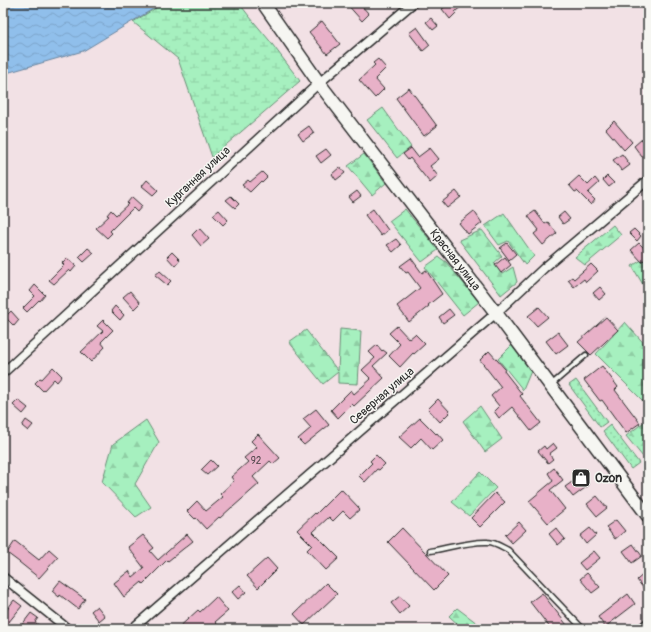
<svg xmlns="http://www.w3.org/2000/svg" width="651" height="632" font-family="Pangolin,sans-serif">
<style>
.grass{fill:url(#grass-dots);stroke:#688e75}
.forest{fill:url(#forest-firs);stroke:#688e75}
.wetland{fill:url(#wetland-marsh);stroke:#688e75}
.water{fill:url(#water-waves);stroke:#68849e}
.building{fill:#e8b1c8;stroke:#2b2b2b}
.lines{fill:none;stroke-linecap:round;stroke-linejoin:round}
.lane-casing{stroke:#2b2b2b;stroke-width:7}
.street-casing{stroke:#2b2b2b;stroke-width:11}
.secondary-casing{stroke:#2b2b2b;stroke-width:15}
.lane{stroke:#f6f6f2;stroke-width:4}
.street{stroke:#f6f6f2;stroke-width:8}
.secondary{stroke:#f6f6f2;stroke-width:12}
.labels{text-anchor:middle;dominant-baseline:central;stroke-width:3;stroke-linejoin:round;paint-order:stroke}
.number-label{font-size:10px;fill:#5a4c52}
.street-label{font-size:12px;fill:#2b2b2b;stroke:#f6f6f2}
.poi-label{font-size:12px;font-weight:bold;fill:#2b2b2b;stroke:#f6f6f2;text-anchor:start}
</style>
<defs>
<pattern id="grass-dots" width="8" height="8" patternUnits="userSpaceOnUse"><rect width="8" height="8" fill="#a6f0bf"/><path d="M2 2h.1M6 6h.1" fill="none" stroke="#8fcea4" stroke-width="1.8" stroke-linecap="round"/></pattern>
<pattern id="forest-firs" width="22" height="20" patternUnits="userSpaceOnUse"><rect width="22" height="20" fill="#a6f0bf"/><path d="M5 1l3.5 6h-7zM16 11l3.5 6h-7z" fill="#8fcea4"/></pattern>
<pattern id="wetland-marsh" width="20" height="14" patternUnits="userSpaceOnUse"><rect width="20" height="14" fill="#a6f0bf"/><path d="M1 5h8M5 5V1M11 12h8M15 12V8" fill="none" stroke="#8fcea4"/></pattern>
<pattern id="water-waves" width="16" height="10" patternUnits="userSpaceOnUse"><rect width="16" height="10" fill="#90bfeb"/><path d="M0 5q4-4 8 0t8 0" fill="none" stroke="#7ca4ca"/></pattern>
</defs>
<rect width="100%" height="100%" fill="#f2e1e5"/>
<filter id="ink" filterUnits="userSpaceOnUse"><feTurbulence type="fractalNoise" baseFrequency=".025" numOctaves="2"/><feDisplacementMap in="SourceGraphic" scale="8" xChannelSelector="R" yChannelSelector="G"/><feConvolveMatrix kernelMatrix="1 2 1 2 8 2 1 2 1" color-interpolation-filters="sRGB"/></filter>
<g filter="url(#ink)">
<path class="grass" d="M576,380L607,422L600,427L569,385Z
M610,425L639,463L631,469L603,431Z"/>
<path class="forest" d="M383,108L411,147L397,158L367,120Z
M364,154L386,183L372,195L348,166Z
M405,209L438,250L422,262L389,221Z
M504,213L534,256L525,265L508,241L499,245L485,226Z
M613,225L621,235L585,265L575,257Z
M482,230L502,256L494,263L502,274L513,267L517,282L501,295L459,240Z
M648,256V293L632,266Z
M439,257L446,262L479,302L463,315L425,267Z
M625,322L648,348V406L596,354Z
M340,329L361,331L358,384L338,383V372L323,384L289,342L306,330L338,371Z
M512,345L531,371L523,390L498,359Z
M480,406L502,439L485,452L463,421Z
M648,419V453L643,457L626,436Z
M146,420L159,442L135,484L151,507L136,517L102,482L113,444Z
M480,472L496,488L469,516L452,502Z
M457,608L485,629H463L449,616Z"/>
<path class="wetland" d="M164,3H239L249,16L269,40L300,81L212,157L178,59L133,22Z"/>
<path class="water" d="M3,3H163L83,51L3,74Z"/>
<path class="building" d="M346,3H359L369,14L362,21Z
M450,3H465L455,12L456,13L450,19L442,9Z
M431,18L438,26L433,30L426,22Z
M322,21L340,44L327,54L309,32Z
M417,27L430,45L423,51L409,33Z
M378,59L386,68L375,79L384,89L375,98L359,80L375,65L373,63Z
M409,88L437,126L424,136L396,98Z
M614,121L632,142L624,150L606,129Z
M309,126L314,133L303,141L298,134Z
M642,139L648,147V153L642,157L634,146Z
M411,148L418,157L430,148L439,159L430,166L438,176L430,183L410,158L408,160L403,154Z
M326,149L331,155L321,163L316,156Z
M622,154L630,165L622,171L613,160Z
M340,167L345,173L336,180L332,174Z
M262,172L267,177L262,182L261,181L250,192L242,185L248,180L250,182Z
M579,176L588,185L595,178L599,183L588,193L595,200L591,205L577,191L575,192L569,185Z
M607,176L614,183L609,187L603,180Z
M147,180L158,190L153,195L142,186Z
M357,191L361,196L353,202L349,197Z
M456,191L461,197L447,208L442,202Z
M231,196L239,204L235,208L226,200Z
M132,197L142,206L137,212L133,208L110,231L112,233L107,238L96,228L109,216L107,215L111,210L116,215L128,204L127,203Z
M373,209L388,230L381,236L365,215Z
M219,210L228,220L223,225L213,215Z
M474,211L482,223L468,234L459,223Z
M535,211L545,224L548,222L557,233L543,245L534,234L539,230L528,216Z
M564,212L570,219L563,224L558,217Z
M199,228L209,239L201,246L192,235Z
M634,229L641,236L637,241L629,233Z
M396,239L401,245L393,252L387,245Z
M507,243L516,254L509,260L500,248Z
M639,243L648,252V256L642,262L631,250Z
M88,248L94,253L84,262L79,257Z
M172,252L180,260L175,266L167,257Z
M505,257L511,265L501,273L495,265Z
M67,258L76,266L71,272L69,270L54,284L49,280L64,265L62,263Z
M411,258L422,273L426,270L442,294L428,305L429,306L409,322L397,306L420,288L408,272L406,273L400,266Z
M591,264L598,271L586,282L584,279L574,287L568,280L572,277L574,279Z
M160,271L171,281L167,285L155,275Z
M35,285L45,295L40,301L39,300L27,312L23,308L35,296L30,291Z
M600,287L606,294L599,300L593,293Z
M130,291L140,303L134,309L123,297Z
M115,306L124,315L120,320L111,311Z
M539,307L548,317L537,326L528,316Z
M449,309L454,315L443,323L439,317Z
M11,311L19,320L14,326L5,317Z
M606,317L618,330L591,355L578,342Z
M103,320L113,330L101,342L105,347L91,362L81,352L103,331L97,326Z
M397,326L409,339L415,334L425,344L414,354L413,353L400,367L389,356L400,344L389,333Z
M558,332L568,345L556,354L546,341Z
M377,345L382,351L383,350L387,353L373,366L384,378L354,406L352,404L338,418L331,410L351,390L354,394L371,379L362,370L375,358L369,352Z
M489,351L505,369L504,371L522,394L520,396L541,423L531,431L512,407L499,418L494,411L499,406L491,396L501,387L480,360Z
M602,366L618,387L615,390L640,423L626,433L602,400L600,401L584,380Z
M53,367L62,376L57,382L54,379L43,391L35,383L40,378L42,379Z
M438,399L450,412L440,422L428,409Z
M18,400L28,408L23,414L13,405Z
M316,409L329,425L304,445L298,439L311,428L303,419Z
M420,418L436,434L437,433L443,440L432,450L421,438L411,448L399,437Z
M26,420L33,425L28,431L22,426Z
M258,434L280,458L273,464L270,461L253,477L259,484L233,507H232L220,518L219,517L206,529L196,518L195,519L187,511L197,501L206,511L223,497L220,494L234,481L231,477L248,462L244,458L257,447L251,441Z
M553,443L557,448L549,454L553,459L548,463L538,451L544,446L546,449Z
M376,455L385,464L379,470L377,469L365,482L359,476L372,463L370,461Z
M211,460L217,466L207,475L201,470Z
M554,468L563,480L550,490L565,509L548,523L529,501L553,481L548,473Z
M582,475L589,485L573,497L565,487Z
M341,489L360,509L350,518L343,511L333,521L329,517L313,532L339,558L326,570L307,550L312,545L297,530L315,513L316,514Z
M495,493L505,502L480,527L471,518Z
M597,496L607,508L597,516L587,504Z
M616,520L625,531L615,539L606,527Z
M519,522L526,530L512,543L505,535Z
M402,528L448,576L434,590L388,542Z
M556,528L565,539L558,545L549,534Z
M590,528L596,535L586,544L580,536Z
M187,534L193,541L168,561L167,560L143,584L142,582L124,597L114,583L129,571L133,577L144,568L128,547L143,535L154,548L150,551L158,560Z
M15,541L39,560L49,549L58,557L39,578L19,562L7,553Z
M633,544L642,556L632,563L623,551Z
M594,551L600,558L585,570L579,563Z
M267,558L277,569L258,588L247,576Z
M648,570V594L637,580Z
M587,573L600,587L592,593L580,579Z
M60,581L85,599L78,609L60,595L59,597L52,591Z
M326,583L337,594L304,625L294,614Z
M240,585L246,592L238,599L232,592Z
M542,593L570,629H551L530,602Z
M628,594L635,604L605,627L598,617Z
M400,596L409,606L400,614L391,603Z
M216,597L228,611L215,622L222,629H177L198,610L200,612Z
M14,600L22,606L3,629V615Z
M97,606L105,616L99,621L91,611Z
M31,613L38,618L35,622L43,629H25L21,626Z"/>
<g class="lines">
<g class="lane-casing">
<path id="lane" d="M551,385L586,355
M430,551C448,548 470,541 488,542C495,542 502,547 508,550L583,629
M638,629L648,620"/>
</g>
<g class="street-casing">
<path id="street" d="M3,373L319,83L413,3
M3,577L68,629
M132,629L496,313L544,268L648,180"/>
</g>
<g class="secondary-casing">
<path id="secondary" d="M263,3L319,83L496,313L648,516"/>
</g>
<use href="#lane" class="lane"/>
<use href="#street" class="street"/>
<use href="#secondary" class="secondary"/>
</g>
</g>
<defs>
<g id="shop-square" transform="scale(1)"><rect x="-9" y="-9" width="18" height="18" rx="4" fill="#2b2b2b" stroke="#f6f6f2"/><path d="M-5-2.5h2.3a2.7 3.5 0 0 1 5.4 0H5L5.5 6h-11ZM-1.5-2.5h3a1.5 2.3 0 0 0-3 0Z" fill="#fff"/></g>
</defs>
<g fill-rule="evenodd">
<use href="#shop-square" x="581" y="478"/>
</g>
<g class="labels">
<g class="number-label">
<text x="256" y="461">92</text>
</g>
<g class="street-label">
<text transform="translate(198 177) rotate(-43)">Курганная улица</text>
<text transform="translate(455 260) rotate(52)">Красная улица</text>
<text transform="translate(382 396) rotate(-41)">Северная улица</text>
</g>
<g class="poi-label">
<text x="595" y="478">Ozon</text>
</g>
</g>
<rect width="651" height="632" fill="none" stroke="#f6f6f2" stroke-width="16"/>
<rect x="8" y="8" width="635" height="616" fill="none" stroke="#2b2b2b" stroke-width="1.5" filter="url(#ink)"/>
</svg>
